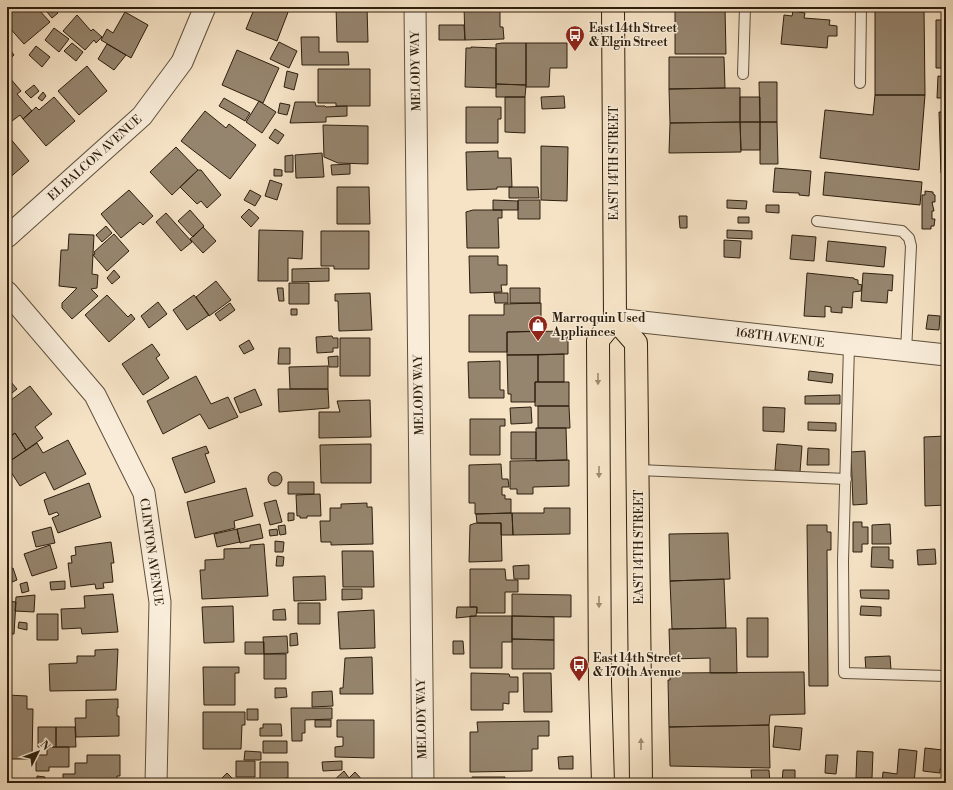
<svg xmlns="http://www.w3.org/2000/svg" width="953" height="790" font-family="'Libre Bodoni',serif">
<style>
.building{fill:#96856e;stroke:#2d1f0e}
.lines{fill:none;stroke-linecap:round;stroke-linejoin:round}
.lane-casing{stroke:#5f503c;stroke-width:12}
.street-casing{stroke:#5f503c;stroke-width:23}
.primary-casing{stroke:#2d1f0e;stroke-width:24}
.lane{stroke:#f9edda;stroke-width:10}
.street{stroke:#f9edda;stroke-width:21}
.primary{stroke:#f6e3c6;stroke-width:22}
.oneway{fill:#9c8b73}
.labels{text-anchor:middle;dominant-baseline:central;stroke-width:3;stroke-linejoin:round;paint-order:stroke}
.poi-label{font-size:12px;font-weight:bold;fill:#2d1f0e;stroke:#f9edda;text-anchor:start}
.street-label{font-size:12px;fill:#2d1f0e;stroke:#f9edda}
</style>
<rect width="100%" height="100%" fill="#f6e3c6"/>
<filter id="stains"><feTurbulence type="fractalNoise" baseFrequency=".005" numOctaves="4"/><feColorMatrix values="0 0 0 0 .2 0 0 0 0 .09 0 0 0 0 .02 0 0 0 .5 -.17"/></filter>
<radialGradient id="worn" r=".72"><stop offset=".6" stop-color="#630" stop-opacity="0"/><stop offset="1" stop-color="#630" stop-opacity=".3"/></radialGradient>
<path class="building" d="M7,7H40L38,9L50,22L24,44L7,25Z
M52,7L58,13L52,18L47,12Z
M255,7H290L277,41L246,29Z
M336,7H367L368,42H337Z
M464,7H500V27H503L504,39L465,40Z
M675,8H725L726,54H675Z
M875,8L924,9L925,95H875Z
M793,11L805,13L804,18L830,20L829,25L837,26V36H828L827,48L781,44L784,15L792,16Z
M125,12L148,25L131,58L101,40L107,29L113,33Z
M77,15L91,31L93,29L102,37L96,43L94,40L85,50L63,31Z
M936,20H946V68H936Z
M439,25H464L465,40H439Z
M54,28L69,39L59,52L45,40Z
M301,37H319V52H348L349,65H302Z
M279,42L297,51L289,68L270,59Z
M72,43L83,52L76,61L64,51Z
M502,43H526V85L496,84V44Z
M526,43H567V68H550L549,87H526Z
M107,44L126,55L114,70L98,59Z
M7,46L14,55L7,61Z
M36,46L50,57L42,67L29,55Z
M471,47L496,48V88L465,87L466,48H471Z
M237,50L279,68L263,103L222,85Z
M669,57H724L725,88L669,89Z
M87,66L107,91L79,115L58,91Z
M318,69H370V106H336V103H318Z
M287,71L298,74L294,90L284,87Z
M938,76L946,77V98H937Z
M9,77L21,91L17,94L32,111L23,119L20,115L12,121L7,116V79Z
M759,82H777V122H760Z
M496,84L526,85L525,97H496Z
M34,85L39,91L31,98L25,92Z
M725,88H740V122L670,123L669,89Z
M43,92L46,96L42,101L38,98Z
M875,95H925L919,170L820,158L825,110L873,115Z
M564,96L565,108L542,109L541,97Z
M54,97L75,121L46,146L23,119L36,107L39,110Z
M505,97H525V133L505,132Z
M740,97H760V122H740Z
M224,98L250,113L245,121L219,106Z
M259,101L276,112L262,133L246,122Z
M295,102H315L316,106H325L326,107L347,106V116L326,117V122L290,123Z
M280,103L290,105L287,115L278,113Z
M466,107H501V119H498V143H466Z
M205,111L226,128L229,124L256,145L230,179L181,141Z
M939,112H946V173H941Z
M740,122H760V150H741Z
M740,122L741,152L669,153L670,123Z
M760,122H777L778,164H760Z
M323,125L368,126V164L338,163L324,157Z
M275,129L284,135L278,144L269,138Z
M7,137H9L29,161L7,180Z
M541,146L568,147L567,201L541,200Z
M176,147L198,170L172,195L150,172Z
M498,151V158H511L512,187H497V189L467,190L466,152Z
M322,153L324,177L296,178L295,155Z
M293,155V172H285V156Z
M350,164V174L332,175L331,165Z
M775,168L811,171L809,196L799,195V193L773,192Z
M274,169L282,170V176H274Z
M198,170H201L221,195L207,208L201,201L197,204L180,187Z
M825,172L922,182L920,205L823,195Z
M270,180L282,184L277,200L265,196Z
M337,187H369L370,224H337Z
M509,187H538L539,198H509Z
M129,190L153,216L143,225L140,222L121,238L101,214Z
M250,190L261,196L255,206L244,200Z
M925,191L933,192V194L935,195V202H932L934,211H932V219H935L934,226H931V229H922V195H925Z
M945,197H946V228L942,227Z
M493,200L518,201V210H493Z
M518,200H540V219H518Z
M727,200L747,201L746,209L727,208Z
M766,205H779V213L766,212Z
M249,209L259,218L251,227L241,217Z
M190,210L204,226L193,237L178,221Z
M473,210H502V218H498L499,248H467L466,212Z
M166,213L192,242L181,251L156,222Z
M679,216H687V228H680Z
M738,217H749V223H738Z
M106,226L112,233L102,242L96,235Z
M203,227L216,241L203,253L190,239Z
M259,230L303,231L302,259L288,258V281H258Z
M727,230L752,231V239L727,238Z
M321,231H369V269H334V266H321Z
M69,234L94,235L92,274L98,275L97,288L91,289L98,296L72,319L62,308V303L77,288L59,286L61,250H68Z
M114,234L129,251L107,271L93,255L95,254L94,252Z
M792,235L816,237L814,261L790,259Z
M724,240L741,241L740,258L724,257Z
M828,241L886,247L884,267L826,261Z
M469,256H498V265H507V285H501L502,292L470,293Z
M329,268V281L292,282V269Z
M114,270L120,277L112,284L107,278Z
M807,273L854,278V279L858,280V284L862,285L861,291L853,292L852,308L842,307V313L831,312V307L825,306V317L804,316Z
M863,273L893,275L892,291L888,290L887,303L861,301Z
M216,281L231,300L209,316L196,297Z
M289,283H309V304H289Z
M277,288H283L284,301H279Z
M510,288H540V303H510Z
M370,293L372,330L339,331L338,301H335V294Z
M494,293H508V303H495Z
M107,295L128,317L131,314L135,319L109,342L85,315Z
M194,295L209,315L187,330L173,310Z
M158,302L167,314L149,328L141,316Z
M230,303L235,310L220,321L215,314Z
M541,303V331L507,332V352H469V315H504V304Z
M946,306V328L943,327Z
M291,309H297V315H291Z
M928,315L940,316L939,330L926,329Z
M568,331V354L507,355V332Z
M332,336L333,338H338V348H333V352L317,353L316,337Z
M340,338H370V376H340Z
M249,340L254,349L244,354L239,346Z
M152,344L160,355L156,358L169,378L143,395L122,364Z
M279,348H290V364H278Z
M564,354V382H538V355Z
M507,355H538V382H535V402H511V394H508Z
M338,356V367H329L328,357Z
M500,361V390H504V398H469L468,362Z
M328,366V389H290L289,367Z
M809,371L833,374L832,383L808,380Z
M196,376L211,404L228,397L238,417L209,429L200,414L163,434L147,401Z
M10,381L17,389L7,397V384Z
M535,382H569V406H535Z
M30,386L52,414L35,427L43,438L26,450L15,433L10,437L7,434V403Z
M255,389L262,405L240,413L234,398Z
M278,389H328L329,408L279,412Z
M840,395V404H805V396Z
M370,400L371,437L319,438V412H340L337,401Z
M538,406H569L570,428H538Z
M531,407L532,423L511,424L510,408Z
M763,407L785,408L784,432L763,431Z
M470,419H505V426H500V455H470Z
M808,422L836,423V431L808,430Z
M536,428H566L567,460L536,461Z
M511,432H536V459H511Z
M15,433L26,450L7,463V439Z
M946,436V505L925,506L924,437Z
M68,440L86,474L54,490L45,472L20,486L7,466V463L37,443L43,453Z
M371,444V483H321L320,445Z
M777,444L802,446L800,472L775,470Z
M206,446L209,453L205,454L215,482L185,493L172,458Z
M808,448L829,449V465H807Z
M865,451L867,504L853,505L851,452Z
M569,460V486L533,487V494H517V489H510V461Z
M501,464L502,479H508L509,487H502V495H505V499H511V513L475,514V503H469V465Z
M268 479a7 7 0 1 1 14 0a7 7 0 1 1-14 0Z
M288,482H314V494H288Z
M89,483L101,517L58,533L52,518L59,515L57,512L49,515L44,500Z
M246,488L253,516L234,521L235,528L195,538L187,502Z
M320,494L321,516H307V518H300V516H297L296,495Z
M276,500L282,522L270,525L264,503Z
M367,503V507H372L373,544L331,545V542H321L320,521H330V508H341V504Z
M544,508H570V534L513,535L512,513H544Z
M288,513H294V520L288,521Z
M512,513L513,535H501V523H477L476,514Z
M853,522H862V527H868V544H862V552H853Z
M476,523H501L502,561L469,562L470,525Z
M260,524L263,538L240,543L237,529Z
M890,524L891,544H872V525Z
M285,525L286,534L280,535L278,526Z
M807,525H827V532H831V550H827L828,686H809Z
M51,527L55,543L36,547L32,532Z
M237,529L240,542L217,547L214,534Z
M277,529L278,535L270,536L269,530Z
M728,533L730,579L670,581L669,534Z
M275,541L284,542L283,552H275Z
M111,542L114,563H111L113,582L103,583L104,588L96,589L95,584L71,587L68,563H72L71,556L76,555L75,547Z
M264,544L268,596L202,599L200,570H205V560L224,559V549L250,548V545Z
M50,545L57,568L32,576L24,554Z
M872,547H889V560H893V568L871,567Z
M935,549L936,564L918,565L917,550Z
M342,551H373L374,587H343Z
M277,556L284,557L283,566H276Z
M529,565V579H514L513,566Z
M13,568L17,580L7,584V570Z
M470,569H505L506,580H518V592H505V613H477V607H470Z
M325,576L326,600L294,601L293,577Z
M724,579L726,628L672,629L670,581Z
M65,581V589L51,590L50,582Z
M27,582L29,591L22,593L20,584Z
M342,589H362V599L342,600Z
M860,590H889V599L861,598Z
M113,594L118,632L82,634L81,628L62,629L61,609L85,608L84,596Z
M512,594L571,595V617L512,616Z
M35,595L34,612L15,611L16,597Z
M7,601L16,602L14,634H7Z
M298,603H320V624H298Z
M233,606L234,642L204,643L202,607Z
M861,606L881,607V616L860,615Z
M457,607H477L476,616L456,618Z
M285,609L286,620H273V610Z
M374,610L375,648L340,649L338,612Z
M37,614H58V640H37Z
M470,616H512V642H502V668H470Z
M512,616L554,617V640L512,639Z
M747,618H768V657H747Z
M19,622L27,623V630L18,628Z
M726,628H736L737,673H710V658L670,659L669,629Z
M297,633L298,645L290,646V634Z
M287,636L288,653L264,654L263,637Z
M512,639L554,640V669H512Z
M453,641H463L464,654H453Z
M245,642H264V654H245Z
M118,649L116,690L50,691L49,664L77,663V656H95V650Z
M264,654H286V679H264Z
M890,656L891,670L866,671L865,657Z
M372,657L373,694H340V688H343L345,658Z
M203,667H239V673H235V705H204Z
M804,672L805,714L770,715L769,725L669,727L668,680H670V673Z
M471,673L509,674L510,677H518V692H509V704L503,703V710H471Z
M523,673H551L552,712H524Z
M275,688H286L287,697L275,698Z
M332,691L333,706L312,707V692Z
M7,695L27,696V709H33L32,759H11V755H7Z
M118,699V708H117V716H119V736L76,737L75,718H86V700Z
M291,708H332V719L305,720V733H302V741H292Z
M247,709H258V720H247Z
M203,712H245V725H242L241,749H203Z
M315,720H331V727H315Z
M337,720H374V758L335,757V747L343,746V737H337Z
M549,721V736H538V749H532V771L470,772V732H478L477,722Z
M263,724H281L282,736H260V728H263Z
M769,725L770,768L670,766L669,727Z
M775,726L802,728L800,750L773,747Z
M38,727H56V747H38Z
M56,727H75L76,747H56Z
M263,741H287V753H263Z
M944,746H946V770L940,769V773L923,771L925,748L943,750Z
M47,747H69V767H49V771H36V755H47Z
M899,749L917,751L914,783H882L883,772L897,774Z
M245,751L261,752V760H244Z
M857,751L873,752L872,778H856Z
M87,755H120V776H117V783H63V774H75V763H87Z
M826,755H838L836,774L825,773Z
M573,756V769H559L558,757Z
M236,761H255V777H236Z
M342,761V770L323,771L322,762Z
M260,762H288V778H285V783H260Z
M751,770H769L770,783H752Z
M783,770H795V780L817,783H782Z
M344,771L349,778L355,772L365,783H331Z
M227,773L237,783H217Z
M37,776L45,777V783H37Z
M472,777H505V783H472Z
M292,779H310V783H288Z
M827,779L861,782V783H826Z"/>
<g class="lines">
<g class="lane-casing">
<path id="lane" d="M743,74L745,7
M860,83L861,7
M817,221L902,231L909,238L911,246L906,352
M849,346L843,561L844,673L946,676
M639,470L846,479"/>
</g>
<g class="street-casing">
<path id="street" d="M415,7L423,783
M7,237L142,116L182,62L205,7
M7,292L95,395L144,493L160,602L156,783
M615,319L946,355"/>
</g>
<g class="primary-casing">
<path id="primary" d="M615,319L636,343L641,783
M603,783L600,682L598,340L615,319L613,7"/>
</g>
<use href="#lane" class="lane"/>
<use href="#street" class="street"/>
<use href="#primary" class="primary"/>
</g>
<defs><path id="oneway-solid" d="M-6-.8H1V-3.2L6.5 0L1 3.2V.8H-6Z"/></defs>
<g class="oneway">
<use href="#oneway-solid" transform="translate(598 379) rotate(90)"/>
<use href="#oneway-solid" transform="translate(599 472) rotate(90)"/>
<use href="#oneway-solid" transform="translate(599 602) rotate(90)"/>
<use href="#oneway-solid" transform="translate(641 744) rotate(-90)"/>
</g>
<defs>
<g id="bus-pin" transform="scale(1)"><path d="M0 17L-7.5 6A9.5 9.5 0 1 1 7.5 6Z" fill="#8f2418" stroke="#f9edda"/><path d="M-5-6H5V4H4V6H2V4H-2V6H-4V4H-5ZM-3.5-4V0h7V-4ZM-3.5 1.2v1.5H-2V1.2ZM2 1.2v1.5H3.5V1.2Z" fill="#fff"/></g>
<g id="shop-pin" transform="scale(1)"><path d="M0 17L-7.5 6A9.5 9.5 0 1 1 7.5 6Z" fill="#8f2418" stroke="#f9edda"/><path d="M-5-2.5h2.3a2.7 3.5 0 0 1 5.4 0H5L5.5 6h-11ZM-1.5-2.5h3a1.5 2.3 0 0 0-3 0Z" fill="#fff"/></g>
</defs>
<g fill-rule="evenodd">
<use href="#bus-pin" x="575" y="35"/>
<use href="#shop-pin" x="538" y="325"/>
<use href="#bus-pin" x="579" y="665"/>
</g>
<g class="labels">
<g class="poi-label">
<text x="589" y="28">East 14th Street<tspan x="589" dy="14">&amp; Elgin Street</tspan></text>
<text x="552" y="318">Marroquin Used<tspan x="552" dy="14">Appliances</tspan></text>
<text x="593" y="658">East 14th Street<tspan x="593" dy="14">&amp; 170th Avenue</tspan></text>
</g>
<g class="street-label">
<text transform="translate(416 71) rotate(-91)">MELODY WAY</text>
<text transform="translate(95 158) rotate(-42)">EL BALCON AVENUE</text>
<text transform="translate(614 163) rotate(-90)">EAST 14TH STREET</text>
<text transform="translate(780 338) rotate(7)">168TH AVENUE</text>
<text transform="translate(419 395) rotate(-91)">MELODY WAY</text>
<text transform="translate(639 547) rotate(-90)">EAST 14TH STREET</text>
<text transform="translate(151 552) rotate(82)">CLINTON AVENUE</text>
<text transform="translate(422 719) rotate(-91)">MELODY WAY</text>
</g>
</g>
<rect width="953" height="790" fill="none" stroke="#f6e3c6" stroke-width="24"/>
<rect x="8" y="8" width="937" height="774" fill="none" stroke="#2d1f0e" stroke-width="2"/>
<rect x="12" y="12" width="929" height="766" fill="none" stroke="#2d1f0e"/>
<g transform="translate(38 752) rotate(48)" stroke="#f9edda" stroke-width="3" paint-order="stroke">
<path d="M0-3L7 15L0 10L-7 15Z" fill="#2d1f0e"/>
<text y="-6" font-size="11" font-weight="bold" text-anchor="middle" fill="#2d1f0e">N</text>
</g>
<rect width="100%" height="100%" filter="url(#stains)"/>
<rect width="100%" height="100%" fill="url(#worn)"/>
</svg>
